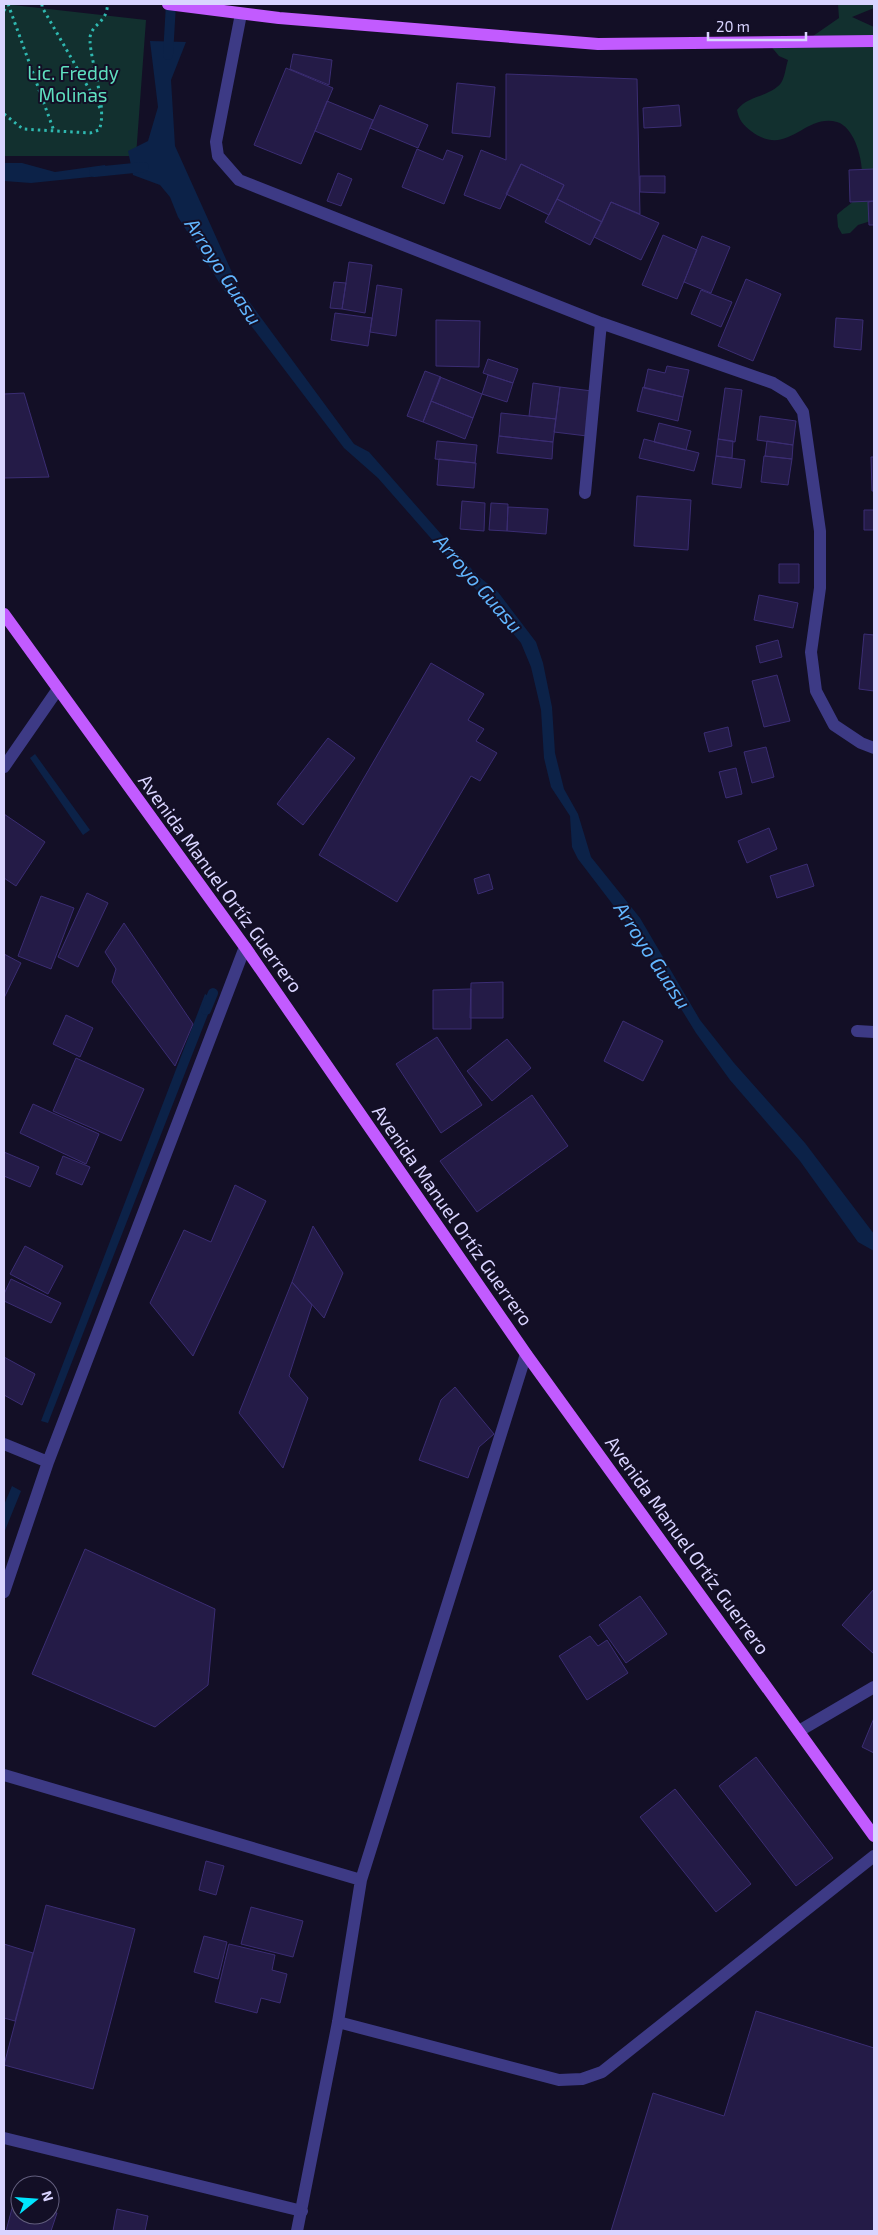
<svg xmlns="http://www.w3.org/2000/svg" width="878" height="2235" font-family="'Exo 2',sans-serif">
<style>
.green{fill:#12302f}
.water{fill:#0c2248}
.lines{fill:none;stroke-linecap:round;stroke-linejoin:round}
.stream{stroke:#0c2248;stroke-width:10}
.building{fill:#241b47;stroke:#3b2d73}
.path{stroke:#2fb8b0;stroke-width:3;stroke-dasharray:2.5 4;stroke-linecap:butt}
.minor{stroke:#3d3a85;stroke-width:12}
.major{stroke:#c25bff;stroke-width:12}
.labels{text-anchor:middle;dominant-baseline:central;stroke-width:4;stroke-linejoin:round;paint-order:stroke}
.park-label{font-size:19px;fill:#5fe0c0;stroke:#130f26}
.street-label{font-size:19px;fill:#d9d4ff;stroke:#130f26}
.water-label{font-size:20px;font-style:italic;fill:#62b6ff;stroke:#130f26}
</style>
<rect width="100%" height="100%" fill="#130f26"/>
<path class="green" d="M4,4L146,20L136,156H4Z
M838,4H874V8L852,17L874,27V220L858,225L850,233L842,234L838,227L837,215C842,209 852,204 857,197C869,181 859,128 837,122C804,113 788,159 751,131C743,125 739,120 737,110C748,95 770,97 781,83C785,77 786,66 788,60L779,56L769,44L813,36L839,18Z"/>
<path class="water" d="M150,41L186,42L171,80L175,146L239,288L354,444L369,452L477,575L498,592L536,642L543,663L552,707L555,753L564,789L578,814L591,857L640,918L700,1020L734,1063L805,1143L874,1234V1251L858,1242L800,1161L730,1080L696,1033L633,931L578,859L572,847L570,816L551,787L544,758L541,710L531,667L521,643L493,609L378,478L344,448L224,290L178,217L170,197L160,185L133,175L128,151L148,141L158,107Z
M4,163H22L55,172L105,165L109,175L31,183L4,181Z
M35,754L90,830L83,835L30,758Z
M205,994L214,999L48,1423L41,1421Z
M12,1486L21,1491L4,1533V1505Z"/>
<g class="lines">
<path class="stream" d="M168,55L171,4
M94,172L144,167
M206,1010L213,993"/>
</g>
<path class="building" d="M293,54L332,60L329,85L290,69Z
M286,68L333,88L301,164L254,145Z
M506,74L637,79L640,214L611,202L602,222L557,199L564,185L521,164L500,209L464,195L481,150L506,160Z
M457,83L495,87L490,137L452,133Z
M327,101L373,120L361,150L315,131Z
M380,105L428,125L418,148L370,128Z
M679,105L681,126L644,128L643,108Z
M417,149L443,160L447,150L463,156L444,204L402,187Z
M521,164L564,185L549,215L506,194Z
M874,169V201L850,202L849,170Z
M338,173L352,179L341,206L327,201Z
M640,176H665V193L640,192Z
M557,199L602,222L590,245L545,222Z
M874,201V225H869L868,202Z
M611,202L659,223L641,260L594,237Z
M663,235L697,250L677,299L642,285Z
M702,236L730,247L711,293L684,282Z
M349,262L372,265L365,313L342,309Z
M746,279L781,294L753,361L718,346Z
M334,282L346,283L342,309L330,308Z
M377,285L402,289L396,336L370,332Z
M701,290L732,302L721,327L691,314Z
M335,313L372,318L368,346L331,340Z
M836,318L863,320L861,350L834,347Z
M436,320L480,321L479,367L436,366Z
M488,359L518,369L513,383L483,373Z
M667,366L689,370L683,397L644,388L648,369L665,373Z
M425,371L441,377L423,422L407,416Z
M488,375L513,383L507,402L482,394Z
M440,377L482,394L473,418L431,401Z
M533,383L560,387L556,419L529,416Z
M560,387L592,391L587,436L554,432Z
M643,387L683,397L678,421L637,411Z
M725,388L742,390L735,442L718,439Z
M24,393L49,477L4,478V394Z
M431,401L473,418L465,439L423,422Z
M501,413L556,419L553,442L499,436Z
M760,416L796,421L793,445L757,440Z
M659,423L691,431L686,450L654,442Z
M499,436L553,442L552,459L497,453Z
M644,439L699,453L694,471L639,458Z
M718,439L733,441L732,458L716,456Z
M437,441L477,445L475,463L435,459Z
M767,441L793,445L792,459L765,456Z
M716,456L745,460L741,488L712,484Z
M764,456L792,459L788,485L761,482Z
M871,457H874V491H872Z
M439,459L476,463L474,488L437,485Z
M637,496L691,500L688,550L634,546Z
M462,501L485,503L484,531L460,529Z
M491,503L508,504L507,531L489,530Z
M508,507L548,509L546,534L507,531Z
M864,510H874V530H864Z
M779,564H799V583H779Z
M759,595L798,603L793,628L754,620Z
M864,634L874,635V691L859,689Z
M778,640L782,657L760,663L756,646Z
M431,663L484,694L468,720L484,729L476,741L497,753L480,781L471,776L397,902L319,855Z
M777,675L790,721L764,727L752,681Z
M728,727L732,746L709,752L704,733Z
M328,738L355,758L303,825L277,804Z
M766,747L774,777L752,783L744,752Z
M736,768L742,794L726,798L719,772Z
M4,814L45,842L16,886L4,878Z
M769,828L777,849L747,863L738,841Z
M807,864L814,886L777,898L770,876Z
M489,874L493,889L478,894L474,879Z
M87,893L108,903L78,967L58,957Z
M41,896L74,908L51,969L18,956Z
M124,923L193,1024L175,1066L112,982L116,969L105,952Z
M4,954L21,963L4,998Z
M503,982V1018H470L471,983Z
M471,989V1029H433V990Z
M66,1015L93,1028L80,1057L53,1044Z
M623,1021L663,1041L643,1081L604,1061Z
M437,1037L482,1105L441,1133L396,1064Z
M507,1039L531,1068L492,1101L467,1071Z
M76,1058L144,1089L121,1141L53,1111Z
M532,1095L568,1146L477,1212L440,1161Z
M33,1104L99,1134L86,1164L20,1133Z
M4,1152L39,1167L30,1187L4,1176Z
M63,1156L90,1167L82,1185L56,1174Z
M235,1185L266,1201L193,1356L150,1303L184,1230L211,1242Z
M313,1226L343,1273L324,1318L292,1282Z
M25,1246L63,1266L48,1294L10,1274Z
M11,1279L61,1303L51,1323L4,1301V1294Z
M292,1282L312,1305L289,1376L308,1398L283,1468L239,1413Z
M4,1357L35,1374L22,1405L4,1395Z
M455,1387L494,1434L479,1447L468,1478L419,1460L441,1400Z
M85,1549L215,1609L208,1685L155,1727L32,1674Z
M874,1589V1654L842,1625Z
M640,1596L667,1634L626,1663L599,1625Z
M590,1636L598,1646L607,1640L628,1673L587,1700L559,1656Z
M874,1718V1753L862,1747Z
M756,1757L833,1858L796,1886L719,1786Z
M675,1789L751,1884L716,1912L640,1817Z
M206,1861L224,1866L216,1895L199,1890Z
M46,1905L135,1929L93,2089L4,2065Z
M251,1907L303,1921L293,1957L241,1944Z
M204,1936L227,1942L218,1979L194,1972Z
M4,1944L33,1953L15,2021L4,2018Z
M229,1944L275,1955L272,1970L287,1974L280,2003L261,1998L257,2013L215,2002Z
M756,2011L874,2048V2231H611L653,2093L724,2116Z
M14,2201L20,2202V2215H50V2211L57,2213L51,2231H6Z
M117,2209L148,2216L145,2231H113Z"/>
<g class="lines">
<path class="path" d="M8,4L54,131
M42,4V7L100,108
M4,11L7,4
M4,114L23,129L90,133L99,130C108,110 91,64 90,41C89,28 100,25 105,15C107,12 107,7 108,4"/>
<path class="minor" d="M241,14L216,142L218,156L239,180L601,323L773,383L791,394L803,412L820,531V588L811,652L816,691L834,725L861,743L874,748
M585,493L601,323
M4,767L58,689
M857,1031L874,1032
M4,1444L48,1462
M4,1592L48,1462L245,947
M799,1731L874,1687
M4,1775L361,1880
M338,2022L559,2080L582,2079L602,2072L874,1856
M4,2138L302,2211
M297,2231L338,2022L361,1880L526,1354"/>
<path class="major" d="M168,4L279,18L598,44L874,41
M4,614L245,947L526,1354L874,1836"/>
</g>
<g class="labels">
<g class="park-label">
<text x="73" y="72">Lic. Freddy<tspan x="73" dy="22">Molinas</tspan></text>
</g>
<g class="street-label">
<text transform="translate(221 883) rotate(54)">Avenida Manuel Ortíz Guerrero</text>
<text transform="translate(453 1215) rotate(55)">Avenida Manuel Ortíz Guerrero</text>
<text transform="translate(688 1545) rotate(54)">Avenida Manuel Ortíz Guerrero</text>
</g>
<g class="water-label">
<text transform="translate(224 271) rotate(57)">Arroyo Guasu</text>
<text transform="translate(479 583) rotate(49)">Arroyo Guasu</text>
<text transform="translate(653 955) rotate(57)">Arroyo Guasu</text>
</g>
</g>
<rect width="878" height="2235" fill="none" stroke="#d9d4ff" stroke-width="10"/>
<g transform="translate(35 2200) rotate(73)"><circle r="24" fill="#130f26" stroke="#625e7d"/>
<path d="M0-4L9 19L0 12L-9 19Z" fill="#00e5ff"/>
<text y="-8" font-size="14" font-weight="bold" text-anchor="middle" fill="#d9d4ff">N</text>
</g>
<path d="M708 32v8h98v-8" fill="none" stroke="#d9d4ff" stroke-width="2.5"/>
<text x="716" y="32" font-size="15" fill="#d9d4ff" stroke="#130f26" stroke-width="4" paint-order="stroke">20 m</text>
</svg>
